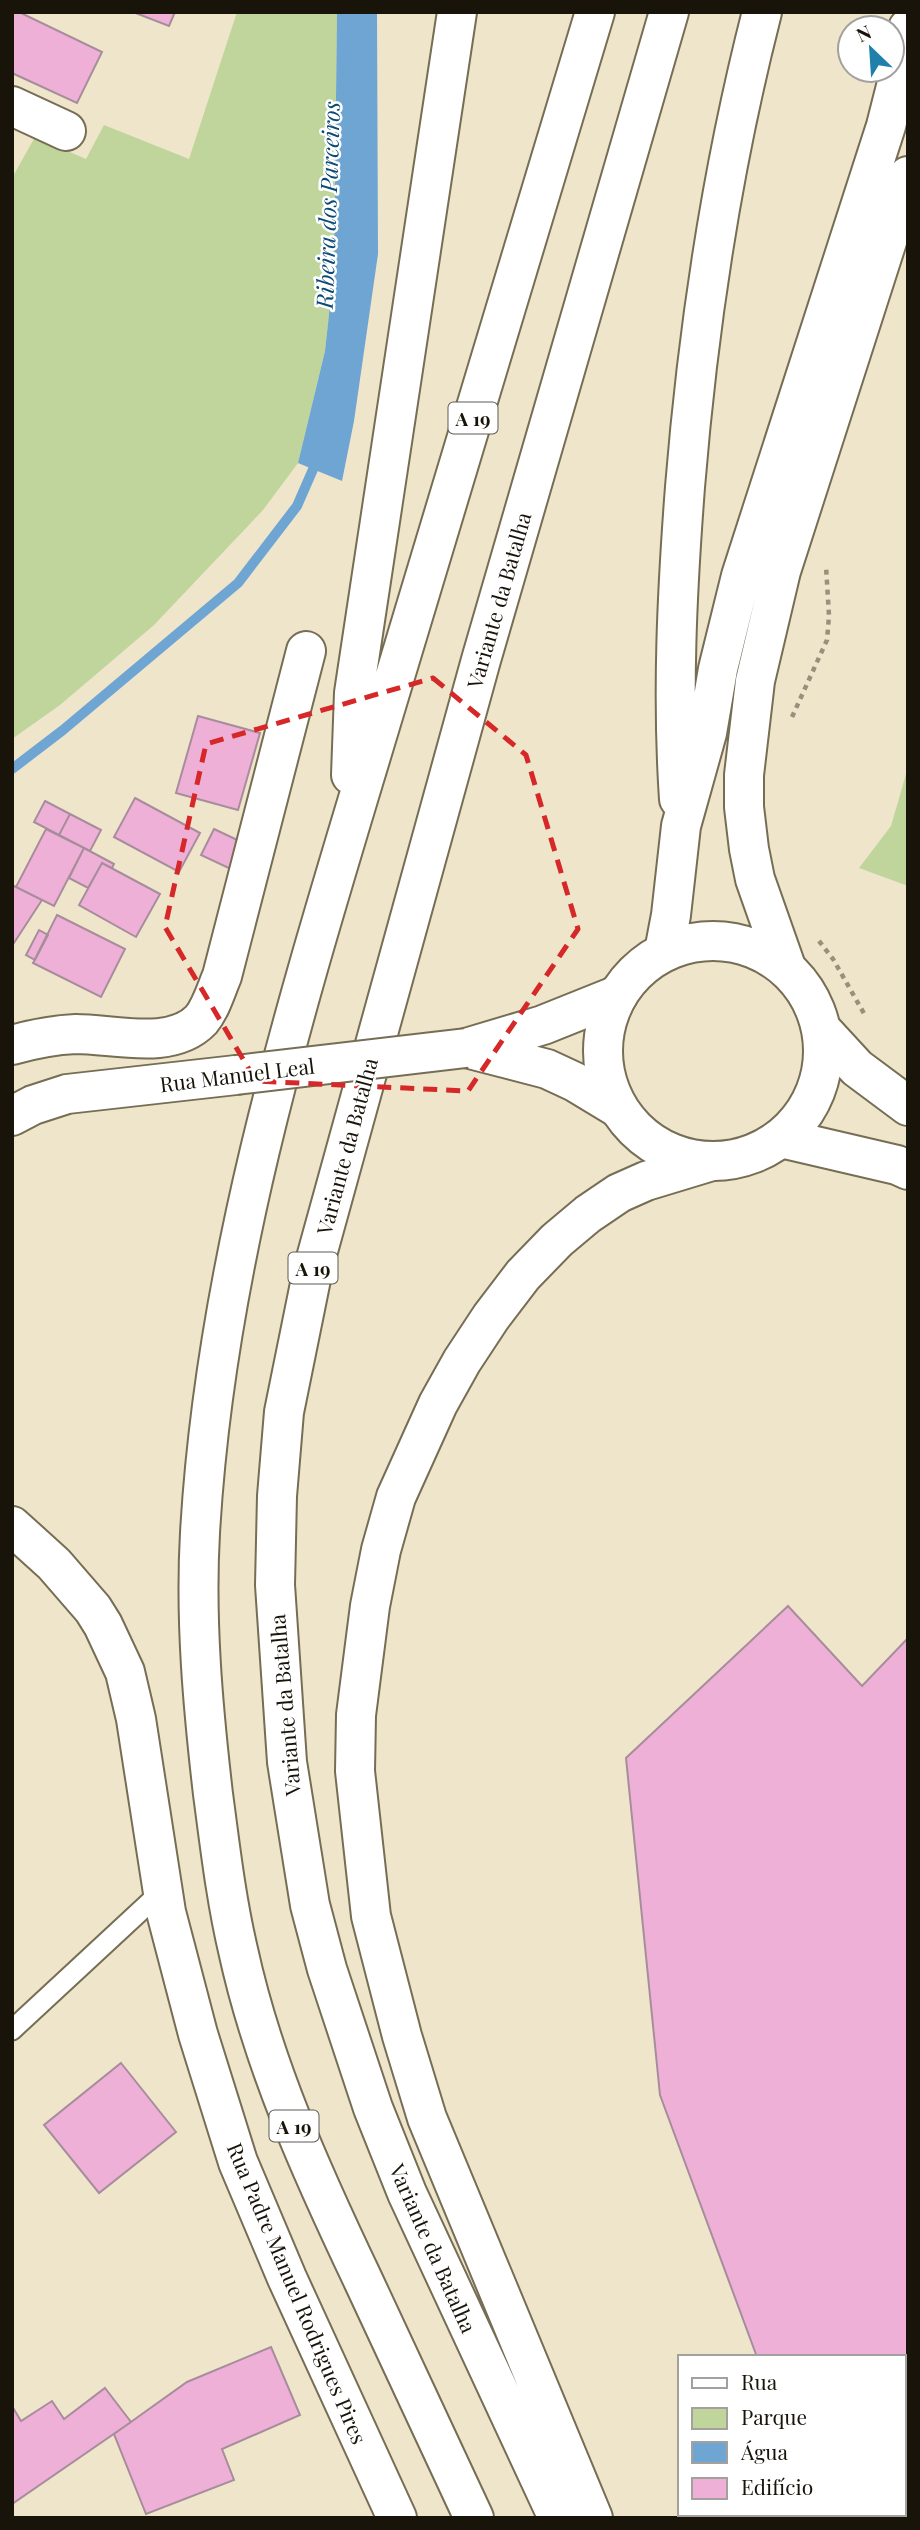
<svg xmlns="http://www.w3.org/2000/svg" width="920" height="2530" font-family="'Playfair Display',serif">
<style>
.green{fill:#bfd59b}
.water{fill:#6fa5d3}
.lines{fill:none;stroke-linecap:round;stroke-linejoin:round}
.stream{stroke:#6fa5d3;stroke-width:10}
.building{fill:#efb0d7;stroke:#a78d9c;stroke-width:2}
.service-casing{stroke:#766d55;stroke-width:23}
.minor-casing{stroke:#766d55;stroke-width:42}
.tertiary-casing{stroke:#766d55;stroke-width:42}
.secondary-casing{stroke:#766d55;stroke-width:42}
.motorway-casing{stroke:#766d55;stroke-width:42}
.path{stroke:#97907c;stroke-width:4.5;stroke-dasharray:5 5;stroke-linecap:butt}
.service{stroke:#fff;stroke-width:19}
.minor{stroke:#fff;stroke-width:38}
.tertiary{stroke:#fff;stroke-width:38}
.secondary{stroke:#fff;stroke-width:38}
.motorway{stroke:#fff;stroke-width:38}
.tertiary-bridge-casing{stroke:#766d55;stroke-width:42;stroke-linecap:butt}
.tertiary-bridge{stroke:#fff;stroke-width:38}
.marked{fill:none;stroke:#d62828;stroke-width:5;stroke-dasharray:14 9;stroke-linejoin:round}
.labels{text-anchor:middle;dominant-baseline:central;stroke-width:5;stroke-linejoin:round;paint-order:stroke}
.shield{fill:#fff;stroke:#5d5a54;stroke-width:2}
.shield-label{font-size:19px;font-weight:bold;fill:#18140a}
.street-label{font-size:21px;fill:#18140a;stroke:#fff}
.water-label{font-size:23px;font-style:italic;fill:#0a4a76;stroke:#fff}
</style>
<rect width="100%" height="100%" fill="#efe5ca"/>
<path class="green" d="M237,12H337L334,268L325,351L298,463L263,510L154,625L60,705L12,739V178L35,137L86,159L104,125L189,159Z
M908,767V886L859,868L891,826Z"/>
<path class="water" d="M337,12H377L378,254L354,421L342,481L298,463L325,351L334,268Z"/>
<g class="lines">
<path class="stream" d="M12,769L63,730L238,583L297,506L318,458"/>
</g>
<path class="building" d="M12,12H19L102,52L77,103L12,73Z
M133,12H175L169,26Z
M198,716L260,733L238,810L176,793Z
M135,798L200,833L179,872L114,837Z
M45,801L70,814L59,835L34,822Z
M70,814L101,830L90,851L59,835Z
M46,829L84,848L54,906L16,887Z
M214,829L248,845L235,871L201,855Z
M84,848L114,864L112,868L102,863L88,888L69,878Z
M102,863L160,894L136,937L79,905Z
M12,885L42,900L12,946Z
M57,915L125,949L101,997L33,963Z
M39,930L48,935L35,960L26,955Z
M788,1606L862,1686L908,1638V2518H817L816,2514H904V2357H757L660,2095L626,1758Z
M121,2063L176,2132L99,2193L44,2125Z
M271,2347L300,2415L222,2449L234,2480L146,2514L114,2434L187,2382Z
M105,2388L131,2422L12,2504V2406L21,2421L52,2401L64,2419Z"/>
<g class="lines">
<g class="service-casing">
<path id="service" d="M12,2030L163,1890"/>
</g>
<g class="minor-casing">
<path id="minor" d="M12,106L66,131
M12,1045C33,1039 54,1035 76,1034C114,1034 171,1051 201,1020C211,1008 216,990 222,976L306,651
M12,1526L54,1564L93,1609L103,1625L125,1672L136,1719L166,1912L198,2034L238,2162L287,2278L397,2518"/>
</g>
<g class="tertiary-casing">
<path id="tertiary" d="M466,1048L547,1069L575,1082L618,1108
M466,1048L543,1025L618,995
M12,1116L33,1105L67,1094L236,1075"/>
</g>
<g class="secondary-casing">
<path id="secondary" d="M679,799C672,695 677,592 685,487C698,327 722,168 762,12
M603 1051a110 110 0 1 1 220 0a110 110 0 1 1-220 0Z
M664,952L671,915L681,826L707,733L718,669L741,576L886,126L904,55L908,28
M786,967L755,879L749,849L744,807V775L755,681L781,571L908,176
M822,1030L857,1068L908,1106
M781,1138L897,1165L908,1170"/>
</g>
<g class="motorway-casing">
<path id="motorway" d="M351,775L354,693L457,12
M474,2518C437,2439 400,2359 363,2280C312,2173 263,2065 238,1950C226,1899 220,1846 213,1794C203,1708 195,1620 200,1533C216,1252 303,983 383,716C454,481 524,247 595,12
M558,2518L407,2193L373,2108L327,1969L310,1905L287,1762L275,1585L277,1496L284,1412L313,1269L481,660L669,12
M593,2518L427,2118L402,2036L371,1916L355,1771L356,1715L370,1606L381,1550L396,1497L438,1404L462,1361L491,1317L523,1275L557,1240L588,1214L619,1193L646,1181L712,1161"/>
</g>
<path class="path" d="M792,717L827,640L829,616L826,566
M819,941L833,959L866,1017"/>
<use href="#service" class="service"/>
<use href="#minor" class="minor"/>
<use href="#tertiary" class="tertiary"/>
<use href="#secondary" class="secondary"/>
<use href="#motorway" class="motorway"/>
<g class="tertiary-bridge-casing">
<path id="tertiary-bridge" d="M236,1075L466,1048"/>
</g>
<use href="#tertiary-bridge" class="tertiary-bridge"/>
</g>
<path class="marked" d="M433,678L526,755L578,929L468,1091L256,1081L165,927L206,744Z"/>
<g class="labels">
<g class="shield">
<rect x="448.5" y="402.5" width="49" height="31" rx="5"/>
<rect x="288.5" y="1252.5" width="49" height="31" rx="5"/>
<rect x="269.5" y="2110.5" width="49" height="31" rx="5"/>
</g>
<g class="shield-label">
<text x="473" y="418">A 19</text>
<text x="313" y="1268">A 19</text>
<text x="294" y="2126">A 19</text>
</g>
<g class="street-label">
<text transform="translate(498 600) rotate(-74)">Variante da Batalha</text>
<text transform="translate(237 1074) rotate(-7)">Rua Manuel Leal</text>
<text transform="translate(346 1146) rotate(-75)">Variante da Batalha</text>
<text transform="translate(284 1705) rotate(-95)">Variante da Batalha</text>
<text transform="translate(434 2248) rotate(66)">Variante da Batalha</text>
<text transform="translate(298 2293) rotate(67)">Rua Padre Manuel Rodrigues Pires</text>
</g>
<g class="water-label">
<text transform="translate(327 205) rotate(-88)">Ribeira dos Parceiros</text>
</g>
</g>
<rect width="920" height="2530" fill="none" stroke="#18140a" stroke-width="28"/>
<rect x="678" y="2355" width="228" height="161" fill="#ffffff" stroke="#a3a19d" stroke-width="2"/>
<rect x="692" y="2378" width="35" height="10" fill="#ffffff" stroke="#a3a19d" stroke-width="2"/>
<text x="741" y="2390" font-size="21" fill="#18140a">Rua</text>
<rect x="692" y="2408" width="35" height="21" fill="#bfd59b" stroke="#a3a19d" stroke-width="2"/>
<text x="741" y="2425" font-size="21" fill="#18140a">Parque</text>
<rect x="692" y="2442" width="35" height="21" fill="#6fa5d3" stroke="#a3a19d" stroke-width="2"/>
<text x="741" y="2460" font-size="21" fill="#18140a">Água</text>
<rect x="692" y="2478" width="35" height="21" fill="#efb0d7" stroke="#a3a19d" stroke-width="2"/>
<text x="741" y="2495" font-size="21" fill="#18140a">Edifício</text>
<g transform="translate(871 49) rotate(335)"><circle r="33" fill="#ffffff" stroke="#a3a19d" stroke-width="2"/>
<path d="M0-5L12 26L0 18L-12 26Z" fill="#1e80ab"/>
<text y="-10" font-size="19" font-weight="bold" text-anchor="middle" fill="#18140a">N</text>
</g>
</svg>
